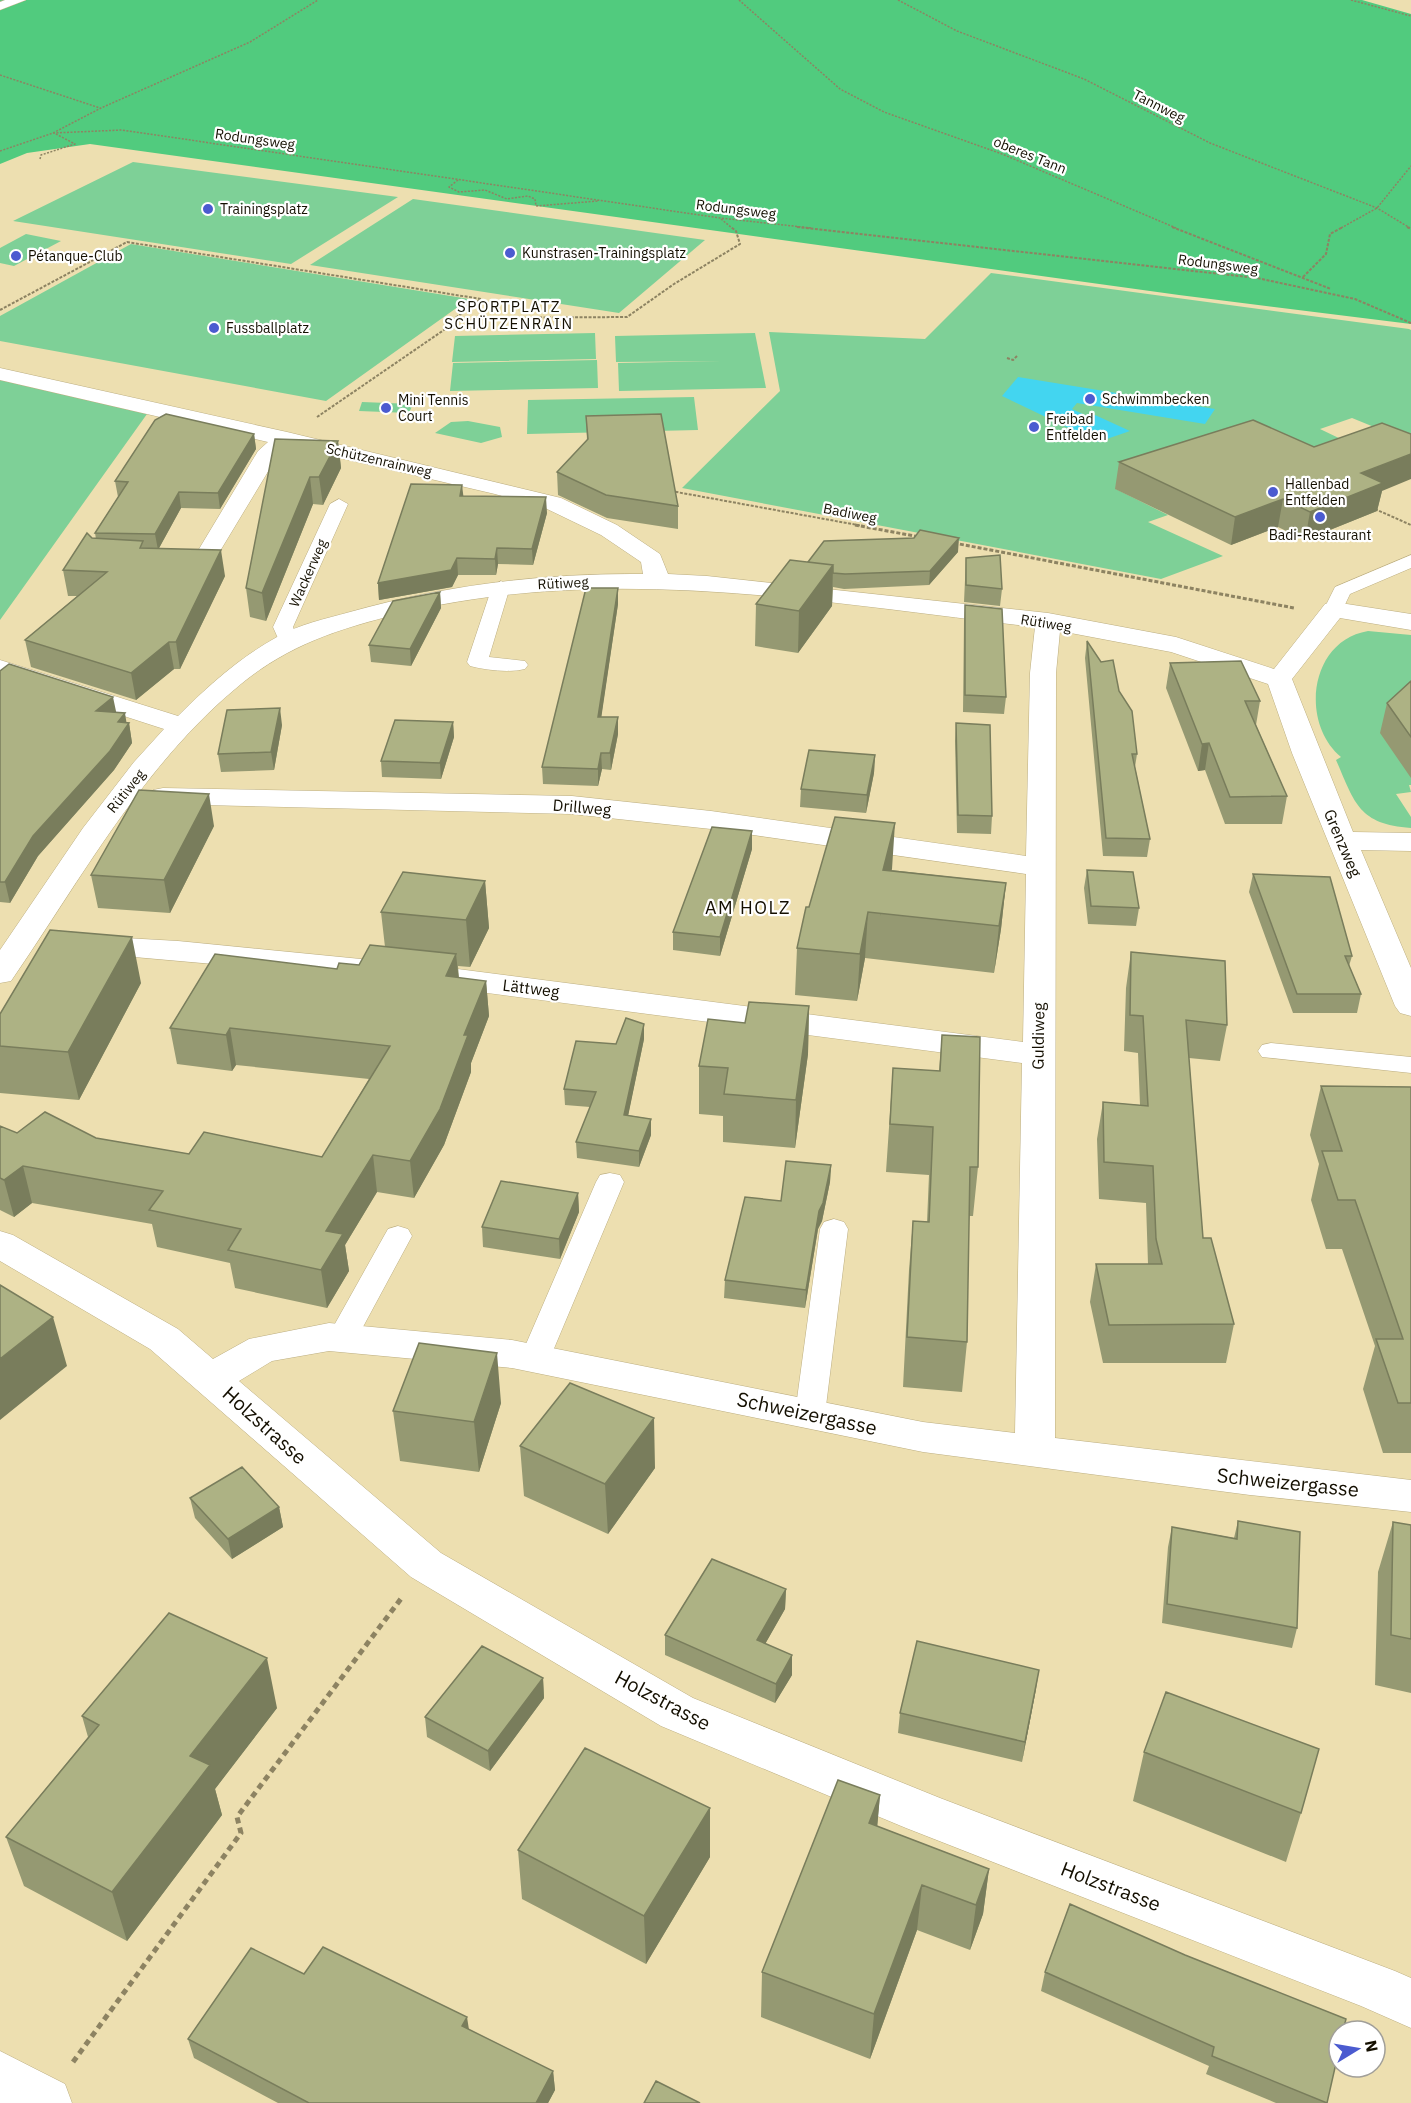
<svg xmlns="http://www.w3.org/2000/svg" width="1411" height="2103" font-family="'IBM Plex Sans',sans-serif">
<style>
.green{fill:#7ed097}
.forest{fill:#51cb7e}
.water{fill:#43d5f0}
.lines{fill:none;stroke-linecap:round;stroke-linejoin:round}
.lane-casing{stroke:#bcae81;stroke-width:1}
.street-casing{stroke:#bcae81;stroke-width:1}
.secondary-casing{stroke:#bcae81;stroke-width:1}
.path-far3{stroke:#8d8362;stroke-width:1.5;stroke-dasharray:2 1.5;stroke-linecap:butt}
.path-far2{stroke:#8d8362;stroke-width:2;stroke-dasharray:3 1.5;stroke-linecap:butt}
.path-far1{stroke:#8d8362;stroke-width:3;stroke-dasharray:4 2;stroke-linecap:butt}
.path{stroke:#8d8362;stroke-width:5;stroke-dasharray:6 4.5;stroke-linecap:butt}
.lane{fill:#fff;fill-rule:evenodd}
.street{fill:#fff;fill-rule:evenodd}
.secondary{fill:#fff;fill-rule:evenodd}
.wall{fill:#959972}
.shaded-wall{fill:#797d5c}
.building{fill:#adb284;stroke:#797d5c;stroke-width:1.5}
.poi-dot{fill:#4b5bd0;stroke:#fff;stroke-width:2}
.labels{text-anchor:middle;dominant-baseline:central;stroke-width:4.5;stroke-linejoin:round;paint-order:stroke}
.far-street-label{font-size:14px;fill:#140f01;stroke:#fff}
.far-poi-label{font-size:14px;fill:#140f01;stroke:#fff;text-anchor:start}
.far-neighbourhood-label{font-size:15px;letter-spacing:1.5px;fill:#140f01;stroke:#fff}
.street-label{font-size:16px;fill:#140f01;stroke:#fff}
.neighbourhood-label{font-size:18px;letter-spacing:1.5px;fill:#140f01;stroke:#fff}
.near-street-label{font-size:20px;fill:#140f01;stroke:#fff}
</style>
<rect width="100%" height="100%" fill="#eddfb0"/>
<path class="green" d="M133,162L398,197L291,264L13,221Z
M413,199L705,240L619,313L310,265Z
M26,234L61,241L14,266L0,263V248Z
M131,244L469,299L326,401L0,341V316Z
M991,273L1409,329L1411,330V436L1379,429L1352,418L1320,429L1345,441L1116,489L1168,515L1148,522L1223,556L1161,579L682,488L780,391L769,332L925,339Z
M595,333L596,359L452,362L455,336Z
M755,333L766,388L619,391L618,363L723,361L616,362L615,336Z
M597,360L598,388L450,391L453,363Z
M0,380L147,414L0,620Z
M694,397L698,430L527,434L528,400Z
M362,402L413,404L409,413L359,411Z
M468,421L500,427L502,437L481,443L435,433L451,422Z
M1368,631L1411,635V785H1409L1411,792L1396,794L1411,817V828C1358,824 1355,803 1336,760L1341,757C1300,723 1309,641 1368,631Z"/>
<path class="forest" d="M0,0H1362L1411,14V324L1179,295L90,144L27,153L0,164Z"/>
<path class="water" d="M1018,377L1215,409L1205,424L1077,403L1072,409L1089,417L1095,415L1130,431L1098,442L1002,396Z"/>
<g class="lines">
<g class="lane-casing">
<path id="lane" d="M339,499L348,504L293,627L298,641L295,645H281L273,627L330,504Z
M1411,555V568L1350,594L1341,613H1327L1324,609L1335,587Z
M501,581L510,587L489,657L525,661L528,665L525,669C509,673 486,670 470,666L467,662L492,587Z
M1271,1043L1411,1057V1073L1262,1057L1258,1051L1262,1045Z
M610,1173L620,1175L624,1182L550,1358L546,1366L535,1369L524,1366L520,1358L596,1182L600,1175Z
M834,1219L844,1222L848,1229L825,1414L821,1422L810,1426L799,1422L795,1414L820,1229L824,1222Z
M398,1226L408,1229L412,1236L357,1338L352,1346L342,1349L332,1346L327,1338L384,1236L388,1229Z"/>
</g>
<g class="street-casing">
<path id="street" d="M0,368L287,432L561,498L617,525L660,554L668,574L707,576L1048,613L1176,637L1274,669L1325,604L1334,602L1411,614V630L1340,618L1292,679L1353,832L1411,833V851L1361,850L1411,968V1016L1400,1013L1395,1006L1292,753L1268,684L1171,652L1060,631L1056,673L1055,1438L1411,1480V1512L1250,1495L923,1452L512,1368L329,1351L272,1361L239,1381L441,1553L693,1698L940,1798L1395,1971L1411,1978V2028L1361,2006L906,1828L661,1726L411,1577L150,1349L0,1261V1231L13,1235L178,1329L213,1359L249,1339L329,1323L512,1340L923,1422L1015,1433L1022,1063L442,987L431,984L426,977L431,970L442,967L1023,1042L1026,874L711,829L572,814L163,804L153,802L149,796L153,790L163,788L572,796L711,811L1026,856L1030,673L1035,627C824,603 608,562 398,614C339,629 290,644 241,684C143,764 82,878 11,981L0,983V950L83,828L134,762L164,729L0,676V660L178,716C208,686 239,658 277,637C300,624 325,619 350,612C446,585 544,573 643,574L641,562L601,535L545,508L495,494L289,446L278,455L211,566L203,568L164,565L160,560L164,555L196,554L258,451L268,442L0,380Z
M89,936L178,941L381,961L392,963L397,970L392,977L381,979L78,952L73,945L78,938Z
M0,2051L65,2084L72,2103H0Z"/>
</g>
<g class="secondary-casing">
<path id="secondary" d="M5,0H26L0,10V2Z"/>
</g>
<path class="path-far3" d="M739,0L840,89L884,112L1002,154L1176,228
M898,0L957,31L1084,79L1210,143L1377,208L1410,228
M1351,0L1411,16
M0,75L100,108
M53,133L122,130L720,218L811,228
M0,151L53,133L101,108L250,42L318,0
M40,159L41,155L75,144L54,133
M458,180L449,187L459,192L485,190L507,199L528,196L535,199L536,206L598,201
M721,219L732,228
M1341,228L1377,208L1411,166"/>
<path class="path-far2" d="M797,227L1257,278L1355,299L1411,323
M1172,227L1331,289
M1407,227L1411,229
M1303,277L1326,254L1330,234L1343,227
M0,310L127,242L481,299L454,319L457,321
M1007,358L1013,360L1017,356
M317,417L457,321L480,318L627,317L674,284L740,244L736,231L731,227
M671,491L863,526
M1375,509L1411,525"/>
<path class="path-far1" d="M855,525L920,537
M954,543L1294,608"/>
<path class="path" d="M73,2062L241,1833L237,1817L403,1596"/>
<use href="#lane" class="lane"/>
<use href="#street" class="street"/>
<use href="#secondary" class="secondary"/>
</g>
<path class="wall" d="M586,416L678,506V529L607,518L558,495L557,472L587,441Z
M254,434L256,449L220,509L181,508L159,548L225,576L180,669H174L136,700L31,667L25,640L77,596H68L63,570L92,538L96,539L95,533L118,497L115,481Z
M275,439L338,441L341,468L323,505L313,504L266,621L250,617L246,588Z
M1119,462L1382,491L1377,511L1305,540L1278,527L1231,545L1115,489Z
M463,496L547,513L533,565L498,564L496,575H458L452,587L379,600L378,583Z
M958,552L929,585L844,589L833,587L832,606L798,653L755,646L756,604L808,562Z
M966,558L1002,589L1000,606L964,602Z
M618,588V604L601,717H618V734L611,770L602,769L598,786L543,784L542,767Z
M440,592L441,608L411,666L371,662L369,645Z
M965,605L1006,697L1004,714L963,712L964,621Z
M1087,641L1119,691L1137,754L1135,767L1150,839L1147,857L1103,856L1085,658Z
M1170,663L1260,701L1256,725L1287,796L1282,824H1225L1205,770L1198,771L1166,688Z
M0,671L116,712L127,723H129L132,743L114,770L38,856L10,903L0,902Z
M1411,681V778L1380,733L1387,703Z
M453,722L454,737L441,779L382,777L381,761Z
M956,723L992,816L991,834L957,833L955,741Z
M282,725L274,770L221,772L218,754Z
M875,755L874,773L866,813L800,807L801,789Z
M214,826L170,913L98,908L91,875Z
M752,831V849L720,956L673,950V932Z
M891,870L1006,883L1001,929L994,973L865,958L857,1001L795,995L797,948L809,907Z
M1087,870L1139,908L1136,926L1088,924L1084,888Z
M1253,874L1352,956L1349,966L1361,994L1357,1013H1293L1249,892Z
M485,881L489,928L470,967L458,966L459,978L486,981L489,1016L471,1063V1072L444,1145L414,1198L377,1192L345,1245L349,1271L327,1308L235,1288L230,1263L157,1247L152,1224L32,1203L14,1217L0,1210V1126L17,1133L96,1138L189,1154L322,1157L369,1079L236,1065L232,1071L177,1064L170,1028L337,969L359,965L385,947L381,912Z
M1131,952L1227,1025L1220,1061L1189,1058L1203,1238L1234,1324L1226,1363H1103L1090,1302L1096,1264H1148L1146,1203L1099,1199L1097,1139L1103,1102L1140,1105L1138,1053L1124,1051L1126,988Z
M141,983L79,1100L0,1093V1014Z
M809,1006L808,1054L795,1148L723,1142V1116L699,1114V1066L745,1023Z
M942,1035L978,1167L973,1216H969L967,1342L962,1392L903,1387L909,1270L913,1221L927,1222L929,1175L886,1172L893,1068L939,1071Z
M644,1039L628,1115L651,1119V1135L639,1167L577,1158L576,1142L590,1107L565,1105L564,1089L616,1044Z
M1321,1086L1411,1087V1453H1383L1363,1389L1375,1346L1342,1249H1326L1311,1200L1319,1164L1310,1135Z
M831,1165L830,1182L822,1221L818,1229L805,1308L724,1298L725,1280L781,1201Z
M578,1193L579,1212L560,1259L483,1247L482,1227Z
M501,1403L479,1472L400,1461L393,1411Z
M520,1446L655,1468L608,1534L524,1496Z
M190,1498L279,1507L283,1527L232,1559L195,1518Z
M1238,1521L1297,1628L1292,1648L1162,1623L1168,1547L1172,1527L1234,1538Z
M1393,1522L1411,1525V1693L1375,1685L1378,1572Z
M786,1589L785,1609L765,1644L792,1675L775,1703L665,1655V1635Z
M543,1678L544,1698L490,1771L427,1737L425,1717Z
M1036,1689L1022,1762L898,1733L900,1713Z
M277,1708L215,1789L222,1815L127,1941L24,1886L6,1837L88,1737L82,1716Z
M1144,1752L1301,1813L1286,1862L1133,1801Z
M880,1795L877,1826L989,1869L983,1914L970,1950L917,1930L870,2059L761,2017L762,1972Z
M710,1808V1857L646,1964L522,1899L518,1850Z
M1070,1904L1327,2103H1276L1206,2074L1209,2066L1041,1991L1045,1972Z
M304,1974L553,2071L555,2090L548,2103H278L194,2058L188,2039Z"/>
<path class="shaded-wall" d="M254,434L256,449L220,509L218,493Z
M338,441L341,468L323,505L319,477Z
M1411,454V479L1382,491L1377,511L1305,540L1310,512L1361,473Z
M310,477L313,504L266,621L262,593Z
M462,485L464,501L460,496Z
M179,492L181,508L158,550L155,534Z
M546,497L547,513L533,565L532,549Z
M1283,499L1278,527L1231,545L1235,517Z
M959,538L958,552L929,585L930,571Z
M497,548L498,564L496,575L495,559Z
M221,550L225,576L180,669L176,642Z
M457,558L458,575L452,587L379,600L378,583Z
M833,565L832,606L798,653L799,611Z
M618,588V604L599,733L598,717Z
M440,592L441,608L411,666L410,649Z
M169,642L174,669L136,700L131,673Z
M113,697L117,716L96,711Z
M280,708L282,725L274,770L271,752Z
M125,713L127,726L129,723L132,743L114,770L38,856L10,903L5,882L33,836Z
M618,717V734L611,770L610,753Z
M453,722L454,737L441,779L440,763Z
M1209,743L1205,770L1198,771L1202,744Z
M601,753L602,769L598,786V769Z
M875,755L874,773L866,813L867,795Z
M209,794L214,826L170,913L164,880Z
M895,823L892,869L880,916L883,870Z
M752,831V849L720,956V937Z
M485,881L489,928L470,967L466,920Z
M1006,883L1001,929L994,973L999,926Z
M868,912L865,958L857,1001L860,954Z
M132,937L141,983L79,1100L68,1052Z
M456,954L460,990L446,976Z
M486,981L489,1016L471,1063V1072L444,1145L414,1198L410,1161Z
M809,1006L808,1054L795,1148L796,1100Z
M644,1024V1039L625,1131L624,1115Z
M230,1028L236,1065L232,1071L226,1035Z
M651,1119V1135L639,1167V1151Z
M373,1155L377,1192L345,1245L349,1271L327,1308L321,1270L326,1231Z
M831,1165L830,1182L822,1221L818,1229L805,1308L806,1290L819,1211Z
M23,1166L32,1203L14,1217L4,1180Z
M578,1193L579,1212L560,1259L559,1239Z
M53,1317L67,1366L0,1420V1359Z
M497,1353L501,1403L479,1472L474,1422Z
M654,1418L655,1468L608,1534L605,1484Z
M279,1507L283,1527L232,1559L228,1539Z
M786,1589L785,1609L756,1660L757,1640Z
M792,1655V1675L775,1703L776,1684Z
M267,1658L277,1708L215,1789L222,1815L127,1941L112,1892L190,1756Z
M1039,1670L1036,1689L1022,1762L1025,1742Z
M543,1678L544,1698L490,1771L488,1751Z
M880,1795L876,1841L869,1823Z
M710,1808V1857L646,1964L644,1916Z
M989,1869L983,1914L970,1950L976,1905Z
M922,1885L917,1930L870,2059L874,2014Z
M467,2017L470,2036L462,2026Z
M553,2071L555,2090L548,2103H536Z"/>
<path class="building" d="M166,414L254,434L218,493L179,492L155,534L95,533L128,482L115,481L155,420Z
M661,414L678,506L606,495L557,472L588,439L586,416Z
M1253,420L1314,447L1382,423L1411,434V454L1361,473L1383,483L1310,512L1283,499L1235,517L1119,462Z
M275,439L338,441L319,477H310L262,593L246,588Z
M411,484L462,485L460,496L546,497L532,549L497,548L495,559L457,558L451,570L378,583Z
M920,530L959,538L930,571L845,574L833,573V565L808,562L824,541L914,538Z
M87,533L92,538L143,541L140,548L221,550L176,642H169L131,673L25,640L107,572L63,570Z
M1000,555L1002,589L966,585V558Z
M790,560L833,565L799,611L756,604Z
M586,588H618L598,717H618L610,753H601L598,769L542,767Z
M440,592L410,649L369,645L393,601Z
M965,605L1002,609L1006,697L965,695Z
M1087,641L1101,662L1113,660L1119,691L1132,711L1137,754H1132L1150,839L1106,838Z
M1241,661L1260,701H1245L1287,796L1230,797L1209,743L1202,744L1170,663Z
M9,664L113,697L96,711L125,713L118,722L129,723L110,751L33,836L5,882H0V671Z
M1411,681V737L1387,703Z
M280,708L271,752L218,754L227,710Z
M395,720L453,722L440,763L381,761Z
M956,723L990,725L992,816L958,815Z
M809,750L875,755L867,795L801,789Z
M139,790L209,794L164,880L91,875Z
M835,817L895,823L883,870L1006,883L999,926L868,912L860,954L797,948L806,907H809Z
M712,827L752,831L720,937L673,932Z
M1087,870L1133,872L1139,908L1091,906Z
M403,872L485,881L466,920L381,912Z
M1253,874L1330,877L1352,956H1345L1361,994H1297Z
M50,930L132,937L68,1052L0,1046V1014Z
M370,945L456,954L446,976L486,981L464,1035H468L440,1109L410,1161L373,1155L326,1231L343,1234L321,1270L228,1250L241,1229L149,1210L163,1191L23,1166L4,1180L0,1178V1126L17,1133L45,1112L96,1138L189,1154L204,1132L322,1157L390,1046L230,1028L226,1035L170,1028L215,954L337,969L339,963L359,965Z
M1131,952L1225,961L1227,1025L1186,1020L1203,1238H1211L1234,1324L1109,1325L1096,1264H1162L1156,1239L1153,1166L1104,1162L1103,1102L1148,1106L1143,1016L1130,1015Z
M749,1002L809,1006L796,1100L724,1094L728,1068L699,1066L708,1019L745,1023Z
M626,1018L644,1024L624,1115L651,1119L639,1151L576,1142L596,1092L564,1089L576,1041L616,1044Z
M942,1035L980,1037L978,1167H970L967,1342L907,1337L913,1221L929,1222L933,1127L890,1124L893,1068L940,1071Z
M1321,1086L1411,1087V1403H1398L1376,1339H1403L1355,1200H1338L1322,1151H1342Z
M786,1161L831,1165L823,1203L819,1211L806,1290L725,1280L745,1197L781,1201Z
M501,1181L578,1193L559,1239L482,1227Z
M0,1285L53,1317L0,1359Z
M419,1343L497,1353L474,1422L393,1411Z
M570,1383L654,1418L605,1484L520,1446Z
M242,1467L279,1507L228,1539L190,1498Z
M1238,1521L1300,1532L1297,1628L1167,1604L1172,1527L1237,1539Z
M1393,1522L1411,1525V1639L1391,1635Z
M712,1559L786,1589L757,1640L792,1655L776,1684L665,1635Z
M169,1613L267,1658L190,1756L210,1765L112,1892L6,1837L99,1725L82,1716Z
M917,1641L1039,1670L1025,1742L900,1713Z
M482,1646L543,1678L488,1751L425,1717Z
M1166,1692L1319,1749L1301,1813L1144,1752Z
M585,1748L710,1808L644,1916L518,1850Z
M838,1780L880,1795L869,1823L989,1869L976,1905L922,1885L874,2014L762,1972Z
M1070,1904L1185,1955L1346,2019L1343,2031H1339V2050L1327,2103L1212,2056L1214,2047L1045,1972Z
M323,1947L467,2017L462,2026L553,2071L536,2103H309L188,2039L251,1948L304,1974Z
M656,2081L700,2103H644Z"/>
<g class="poi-dot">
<circle cx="208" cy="209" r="6"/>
<circle cx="510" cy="253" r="6"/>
<circle cx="16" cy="256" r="6"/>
<circle cx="214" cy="328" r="6"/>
<circle cx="1090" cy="399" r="6"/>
<circle cx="386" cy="408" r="6"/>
<circle cx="1034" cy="427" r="6"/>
<circle cx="1273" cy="492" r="6"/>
<circle cx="1320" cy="517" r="6"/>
</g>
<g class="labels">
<g class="far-street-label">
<text transform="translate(1159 106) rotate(27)">Tannweg</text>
<text transform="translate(255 139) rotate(8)">Rodungsweg</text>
<text transform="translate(1030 155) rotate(22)">oberes Tann</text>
<text transform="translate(736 209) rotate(7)">Rodungsweg</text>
<text transform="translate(1218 264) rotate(7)">Rodungsweg</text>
<text transform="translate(379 460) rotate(13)">Schützenrainweg</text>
<text transform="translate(850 513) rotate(11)">Badiweg</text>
<text transform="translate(308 573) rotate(-66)">Wackerweg</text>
<text transform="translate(563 583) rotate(-3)">Rütiweg</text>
<text transform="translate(1046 623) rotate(9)">Rütiweg</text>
<text transform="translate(126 791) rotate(-51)">Rütiweg</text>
</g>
<g class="far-poi-label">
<text x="220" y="209">Trainingsplatz</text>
<text x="522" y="253">Kunstrasen-Trainingsplatz</text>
<text x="28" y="256">Pétanque-Club</text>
<text x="226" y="328">Fussballplatz</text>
<text x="1102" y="399">Schwimmbecken</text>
<text x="398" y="400">Mini Tennis<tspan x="398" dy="16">Court</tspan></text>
<text x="1046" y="419">Freibad<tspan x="1046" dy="16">Entfelden</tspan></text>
<text x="1285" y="484">Hallenbad<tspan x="1285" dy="16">Entfelden</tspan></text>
<text x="1320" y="535" text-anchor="middle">Badi-Restaurant</text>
</g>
<g class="far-neighbourhood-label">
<text x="509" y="306">SPORTPLATZ<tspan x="509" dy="17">SCHÜTZENRAIN</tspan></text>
</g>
<g class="street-label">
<text transform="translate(582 807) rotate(5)">Drillweg</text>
<text transform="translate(1343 843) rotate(67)">Grenzweg</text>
<text transform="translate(531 988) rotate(7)">Lättweg</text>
<text transform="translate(1038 1036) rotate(-89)">Guldiweg</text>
</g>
<g class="neighbourhood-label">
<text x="748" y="907">AM HOLZ</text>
</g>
<g class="near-street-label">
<text transform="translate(807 1413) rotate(12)">Schweizergasse</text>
<text transform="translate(265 1425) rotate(42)">Holzstrasse</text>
<text transform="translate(1288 1482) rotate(6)">Schweizergasse</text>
<text transform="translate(663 1700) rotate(28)">Holzstrasse</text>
<text transform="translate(1111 1886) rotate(21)">Holzstrasse</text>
</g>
</g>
<g transform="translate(1357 2049) rotate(79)"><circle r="28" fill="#ffffff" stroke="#a19f99" stroke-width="1.5"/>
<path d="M0-4.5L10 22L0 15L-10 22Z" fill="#4b5bd0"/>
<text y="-9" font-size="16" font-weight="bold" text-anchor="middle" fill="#140f01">N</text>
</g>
</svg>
